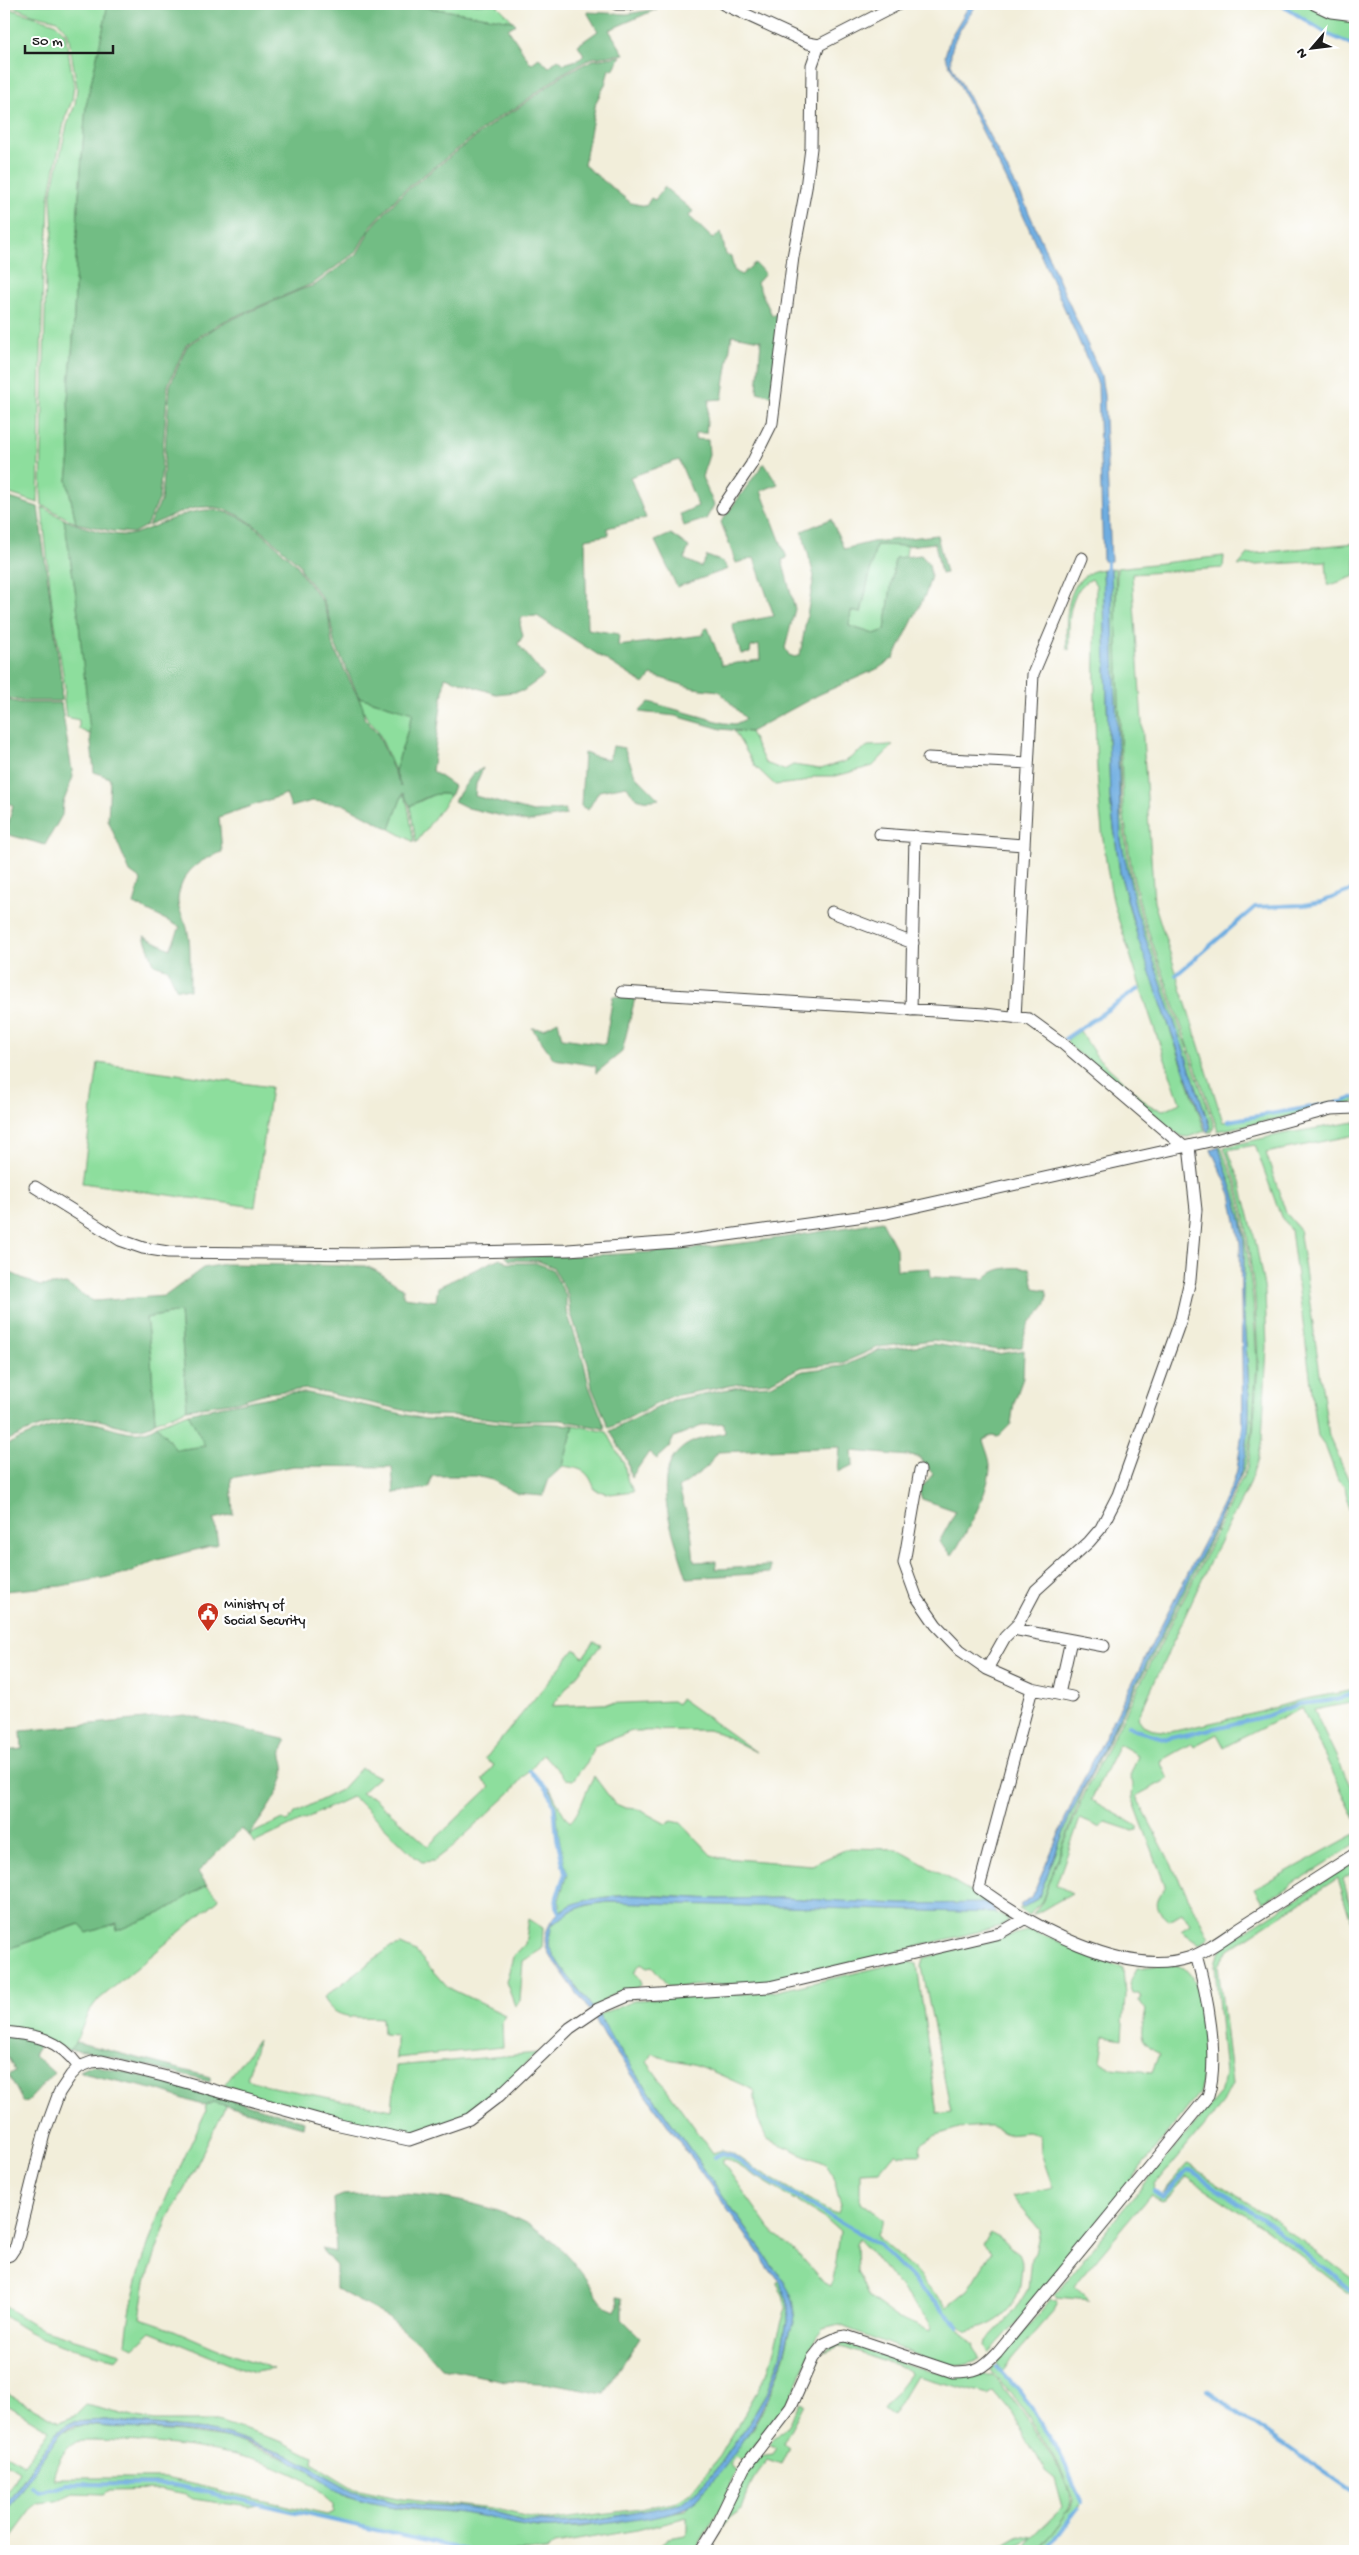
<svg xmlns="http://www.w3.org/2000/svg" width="1359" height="2555" font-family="'Gochi Hand',sans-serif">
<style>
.green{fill:#8dde9d;stroke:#547d5c;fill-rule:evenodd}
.forest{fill:#72bd84;stroke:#476c50}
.water{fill:#6eade1;stroke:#45647e}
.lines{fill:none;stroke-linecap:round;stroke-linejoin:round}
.stream{stroke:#6eade1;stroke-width:4}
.street-casing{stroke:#3c3c38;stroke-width:13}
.street{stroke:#fff;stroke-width:11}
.labels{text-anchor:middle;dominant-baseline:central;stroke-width:5;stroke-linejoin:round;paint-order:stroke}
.poi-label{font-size:14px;fill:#1c1c1c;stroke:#fff;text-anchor:start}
</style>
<rect width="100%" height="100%" fill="#fff"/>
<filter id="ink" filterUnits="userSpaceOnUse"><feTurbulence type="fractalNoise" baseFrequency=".02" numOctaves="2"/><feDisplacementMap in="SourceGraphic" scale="10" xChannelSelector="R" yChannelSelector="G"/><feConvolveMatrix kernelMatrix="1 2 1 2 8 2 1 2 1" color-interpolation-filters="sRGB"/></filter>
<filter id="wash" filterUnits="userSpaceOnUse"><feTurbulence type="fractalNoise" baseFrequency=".0096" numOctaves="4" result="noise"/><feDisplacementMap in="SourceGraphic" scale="20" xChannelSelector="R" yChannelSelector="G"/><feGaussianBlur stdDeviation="1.12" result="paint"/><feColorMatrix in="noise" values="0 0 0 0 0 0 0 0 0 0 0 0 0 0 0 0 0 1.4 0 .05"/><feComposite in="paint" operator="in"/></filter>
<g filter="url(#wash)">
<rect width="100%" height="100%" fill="#f2eeda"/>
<path class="green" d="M6,4H107L106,16L86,106L78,208L73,341L68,399L70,456L67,480L76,523L42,505L41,491L46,271L53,232L51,196L67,125L75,105L77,87L68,33L57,20L32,14Z
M405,4H496L513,21Z
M1282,4H1311L1351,23L1353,24L1355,44L1329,35Z
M4,7L55,23L65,33L74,85L72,101L65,118L49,198L48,231L43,268L38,503L4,492Z
M42,507L64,519L76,595L91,735L79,729V720L66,717L64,702L65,687L52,606Z
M1355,543V576L1328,586L1326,561L1238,566L1248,554Z
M876,545L907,546L906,557L895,558L885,630L874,634L849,626L851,611L861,613Z
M1224,556L1223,568L1132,574L1154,902L1223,1122L1342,1103L1355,1098V1103L1218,1131L1143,916L1132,872L1123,809L1116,613L1117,568Z
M1115,568L1121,809L1130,872L1141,916L1214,1126L1212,1132H1207L1210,1129L1209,1124L1136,910L1121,840L1111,569Z
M1103,569L1110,798L1120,873L1132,919L1205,1131L1188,1137L1180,1136L1067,1044L1068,1039L1080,1031L1097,1057L1151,1107L1164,1110L1180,1103C1162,1050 1143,998 1127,945C1121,927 1114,909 1111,890C1092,792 1094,684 1096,585L1092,579C1066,590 1069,626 1069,650L1067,649C1065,619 1065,573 1103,569Z
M359,697L413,713L395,771L378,731L366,717Z
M734,731L750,732L765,763L784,770L793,765L820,769L846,761L868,746L893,745L873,766L836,776H816L803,782L775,785L755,766Z
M403,793L408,806L414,842L390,829Z
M435,794H446L450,796L416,843L410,806Z
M98,1063L271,1087L255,1207L82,1183Z
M1355,1122V1135L1266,1153L1286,1213L1299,1228L1329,1436L1350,1483L1355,1509V1539L1345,1487L1338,1480L1326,1448L1318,1437L1291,1230L1281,1217L1255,1145L1228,1150L1240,1181L1255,1239L1265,1292L1267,1347L1262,1440L1258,1460L1246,1491L1213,1555L1138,1718L1143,1725L1154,1730L1170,1732L1260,1712L1300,1700L1355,1690V1693L1328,1700L1293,1704L1267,1715L1167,1739L1128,1726L1135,1731L1167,1740L1267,1717L1294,1706L1328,1702L1355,1695V1702L1314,1710L1355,1796V1819L1302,1708L1224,1747L1217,1734L1194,1746L1192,1743L1160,1761L1168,1779L1136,1796L1209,1937L1200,1944L1181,1931L1190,1925L1183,1913L1169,1920C1152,1906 1156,1904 1165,1885L1132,1797L1133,1784L1130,1776L1138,1755L1119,1744L1091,1800L1138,1826V1830L1133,1831L1106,1822L1099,1827L1080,1819L1056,1885L1072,1893L1032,1916L1042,1903L1054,1869L1086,1790L1195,1577L1248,1466L1253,1434L1258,1363L1255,1298L1244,1211L1237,1183L1224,1147L1282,1134Z
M1219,1147H1221L1235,1183L1242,1211L1253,1298L1257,1363L1252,1434L1246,1465L1193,1577L1084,1789L1041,1903L1029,1915L1019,1909L1038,1899L1071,1813L1235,1488C1260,1432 1245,1359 1243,1300C1243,1275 1246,1249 1242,1224C1237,1197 1226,1173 1219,1147Z
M180,1312L187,1409L155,1422L151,1357L146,1318Z
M188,1413L206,1446L176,1450L157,1425Z
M574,1425L607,1432L624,1464L628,1482L634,1491L610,1494L595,1490C588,1470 583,1469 563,1466Z
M594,1642L601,1645L552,1706L672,1701L677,1704L680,1698L756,1752L719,1733L707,1730L632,1731L594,1746L588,1761L573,1780L566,1779L543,1754L512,1791L451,1848L434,1861L422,1862L415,1857L357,1800L351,1797L254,1843L249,1835L282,1819L287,1822L295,1813L341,1790L361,1768L379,1777L361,1793L373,1797L428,1846L490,1787L483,1780L494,1765L485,1759L575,1649L583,1657Z
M594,1776L614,1803L625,1808L638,1809L666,1824L672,1821L681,1823L711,1855L722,1858L812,1865L849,1848L897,1849L991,1903C922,1911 851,1901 782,1898C759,1898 736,1900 713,1899C663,1897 606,1887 559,1911V1900L567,1874L559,1838L556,1805L549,1786C556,1798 561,1813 570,1822C580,1814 586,1789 594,1776Z
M1355,1834V1845L1263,1903L1255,1889Z
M1355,1862V1871L1343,1879L1355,1922V1935L1338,1878L1229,1949L1218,1965L1232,2085L1223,2103L1155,2185L1154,2192L1163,2199L1188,2172H1192L1270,2226L1355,2294H1350L1267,2230L1187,2177L1166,2200L1162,2201L1150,2195L1074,2286L1089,2300L1057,2297L1056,2294L1120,2213L1220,2094L1225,2075L1215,1966C1216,1956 1220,1949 1228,1942Z
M207,1885L219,1899L96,2002L88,2013L74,2047L69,2050L4,2031V1944L5,1950L80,1924L87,1933L117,1923L116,1931L161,1913Z
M608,1902L974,1910L996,1913L1009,1920L1002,1926L783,1979L765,1982L673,1987L668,1986L652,1966L647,1967L641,1963L634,1972L640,1978L642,1984L636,1989L612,1995L593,2009C582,1991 553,1962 548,1945C545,1933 552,1925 560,1918C574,1907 591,1904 608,1902Z
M529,1919L543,1928L542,1949L523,1961L520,2001L515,2006L506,1982L513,1957L525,1944Z
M1031,1930L1123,1968L1125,1995L1122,2039L1105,2036L1101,2061L1111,2068L1152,2072L1159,2054C1136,2036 1141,2037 1146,2010L1138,1999L1141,1998L1139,1993H1132L1129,1984L1137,1968C1151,1967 1171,1961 1183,1968C1208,1981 1206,2070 1199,2094L1024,2314L989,2353L985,2346L986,2341L1015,2310L1028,2289L1031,2258L1035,2253L1040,2230L1012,2197L1053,2188L1041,2153L1040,2135L1027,2132L1007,2134L991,2126H985L959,2128L934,2136L921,2144L920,2155H899L896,2152L880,2171L860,2172V2202L884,2220L877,2234L880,2239L911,2267L947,2307L969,2289L992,2252L983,2243L991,2233L1019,2253C1023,2260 1022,2268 1021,2276C1019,2310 998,2325 967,2332L878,2243L752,2169L732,2155L722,2152L715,2156L726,2154L731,2156L751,2170L877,2245L958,2327L974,2346L973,2349L980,2359L965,2364L953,2365L922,2357L840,2325L824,2329C806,2348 802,2380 788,2402C775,2423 757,2441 742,2460L736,2457L730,2465L736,2470L721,2507L695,2551H652L668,2538L684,2535L687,2531V2517L636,2530L554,2544L546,2551H475L190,2487L158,2483H66L39,2491L30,2487L39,2493L66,2485H158L190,2489L259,2505L249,2507L193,2499L186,2495L160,2490L108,2491L104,2494L73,2493L56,2501L37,2503L4,2547V2515L15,2497L61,2432L82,2425L180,2432L232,2439L294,2462L347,2496L402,2509L468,2513L536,2528L582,2527L670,2513L686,2510L697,2499L752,2429L767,2402L784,2357L795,2312L784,2282L612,2039L599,2015L636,2000L773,1992L907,1961L917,1964L937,2114L951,2112L922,1967L924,1958ZM652,2053C666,2061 681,2060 696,2065C716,2072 735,2082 754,2090L758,2120L767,2139L826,2164C835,2174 836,2192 841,2204L838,2212H831L752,2167L732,2153L722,2150L713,2153L647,2062ZM726,2158L824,2218L840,2232L834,2276L831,2286L824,2283L804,2260L770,2229L723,2163V2159ZM859,2239L928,2320L931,2326L930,2331L897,2317L868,2296L857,2271L856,2244ZM81,2440C147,2440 258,2448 313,2485C320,2490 326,2498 333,2504V2512L327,2515L165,2478H53C57,2462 65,2445 81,2440Z
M401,1945L416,1952L447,1987L505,2015L502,2022L503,2047L396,2058V2035L383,2034L382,2018C358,2016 336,2022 323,1998L389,1948Z
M258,2040L247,2079L268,2086L392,2110L396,2066L537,2053L474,2113L415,2134L302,2112L224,2085Z
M213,2102L226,2105L189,2181L168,2218L146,2281L140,2318C169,2326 195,2340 223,2351C239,2358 257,2362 274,2369L255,2372L234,2366L151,2332L134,2348L126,2344C133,2260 171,2187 206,2111L205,2106Z
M1188,2164L1273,2219L1355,2281V2292L1271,2225L1192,2171L1187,2170L1161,2195Z
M779,2282L789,2303V2311L780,2357L768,2390L748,2424L721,2463L700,2489L682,2504L590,2521L551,2523L523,2521L487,2511L458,2507L398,2503L353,2491L293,2457L228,2435L205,2430L105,2420L73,2422L56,2432L4,2508V2498L19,2471L4,2462V2453L24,2464L49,2430L4,2403V2392L59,2422L75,2416L86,2405L137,2418L154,2421H217L283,2442L313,2457L312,2463L355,2489L402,2499L500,2510L545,2521L640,2509L678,2501L690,2493L720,2456L767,2374L786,2307L783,2295L776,2283Z
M1051,2299L1058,2301L1054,2311L1002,2371L997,2363Z
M4,2306L41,2329L121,2353L116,2359C76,2349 36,2342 4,2315Z
M843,2342L915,2367L950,2375L993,2376C1011,2392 1070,2478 1071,2500C1071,2515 1047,2540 1038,2551H1024L1032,2538L1007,2551H993L1021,2535L1033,2537L1063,2508L1055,2479L1045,2471L1010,2410L994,2391L988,2395L916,2376L892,2416L883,2409L910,2374L908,2370L839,2346L821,2353L835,2343Z
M994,2365C1027,2390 1058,2450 1073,2487C1075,2492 1079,2495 1082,2500L1078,2509L1045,2551H1040L1071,2508L1073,2499L1070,2491C1056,2457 1033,2423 1011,2393C1005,2385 996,2379 991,2370Z
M800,2402L804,2404L783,2443L789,2447L781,2465L767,2460L753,2480L742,2509L728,2519L710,2551H706L746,2471L758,2456L773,2454L777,2448L769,2444L787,2426Z"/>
<path class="forest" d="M107,4H405L513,21L516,24L508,29L531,64L539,58L549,67L558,59L564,64L580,59L584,55L578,45L598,31L587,12L627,14L657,9L609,30L624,54L592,58L563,73L516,108L500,116L402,192L371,226L356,252L314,283L220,323L186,345L168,385L159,500L146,526L133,533L111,531L76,523L67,480L70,456L68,399L73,341L78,208L86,106L106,16Z
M621,56L613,70L609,69L605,85L596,102L584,165L631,203L646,206L651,198L655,200L664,187L693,211L689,216L713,239L721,232L726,255L731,256L734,270L741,275L755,263L765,274L757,283L772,315L782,314L773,396L757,392L761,340L732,335L722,399L709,400L706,433H695V439L708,440L709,455L702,477L714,505L706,519L684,526L680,514L698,506L679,460L630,477L646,518L607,528L609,535L585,539L587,629L619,634L618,646L703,635L704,629L708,628L722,665L760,660L759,645L751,647L750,653L741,654L732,624L774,616L754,558L736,563L721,522L764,463L778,484L761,491L787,558L782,560L795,609L785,648L789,655L795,657L800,655L814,576L802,531L831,519L844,549L872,542L937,535L946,573L941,574L935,543L907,546L876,545L861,613L851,611L849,626L874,634L885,630L895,558L921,555L929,564L931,576L926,593L894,658L879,668L818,695L750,732L721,729L676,716L639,712L649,702L724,723L735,724L746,719L719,691L693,688L651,675L644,684L537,616L522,617L520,624L523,636L518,644L544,676L523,691L496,694L445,677L432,771L454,786L450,796C438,789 421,800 410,806L403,793L390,829L343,804L312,801L291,807L286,794L219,817L222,852C199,860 181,872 178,899C177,910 185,919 187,928C192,947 189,970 190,990L176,988L168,969L154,964L144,936L170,949L180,927L134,904L141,880L130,872L108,820L110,778L94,772L76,595L64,519C78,526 119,539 134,534C170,522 201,498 239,517C257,525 282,552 298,566L301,574L321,599L329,619L332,643L340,661L363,707L364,718L377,732L401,787L395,771L413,713L359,697L334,642L330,619L322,598L302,573L300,565C269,539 236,497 191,509C176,513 162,521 148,526L161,501L170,385L187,346L221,324L300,290L315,285L357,254L372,227L403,193L500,118L517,109L564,74L593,60Z
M4,496L38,507L62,685L61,701H21L4,697Z
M671,534L689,547L684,559L701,567L707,556L723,562L728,569L677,587L655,541Z
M4,699L21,703H61L73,777L63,803L62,815L45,845L6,834L13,805L4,802Z
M613,746L624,748L635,775L659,799C643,802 635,801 627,786L599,791L588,810L581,806L584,753L609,760Z
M483,768L476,784L475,796L533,812L565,809L566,815L528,822L468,808L454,801L473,774Z
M613,996L635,998L622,1052L596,1073V1066L554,1059L532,1028L543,1029L558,1021L562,1038L605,1044Z
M882,1221L896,1248L897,1270L930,1268L931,1277L985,1279C995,1266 1015,1267 1030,1268L1034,1288L1046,1290C1052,1307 1037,1313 1029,1324C1025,1331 1023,1339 1022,1347L998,1350L933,1340L879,1347L842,1363L802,1367L769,1382L739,1384L672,1396L609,1428L592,1388L588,1364L570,1311L568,1295L553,1267L538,1261L509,1260L505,1256C543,1256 581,1256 619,1254C707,1250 795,1237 882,1221Z
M500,1258L507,1263H536L552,1269L566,1296V1309L584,1363L589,1386L606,1429L561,1420L509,1421L470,1416L425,1415L308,1389L266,1393L236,1402L187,1409L180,1312L146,1318L151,1357L155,1422C135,1437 113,1421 92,1419C62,1415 30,1430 4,1442V1306L9,1295L4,1291V1270L40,1286L66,1284L93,1301L165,1296L203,1268L225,1264L365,1266C381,1271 389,1281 403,1288V1297L436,1301L438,1287Z
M933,1344L998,1354L1024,1350L1023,1378L1014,1403L1011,1424L998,1437L992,1436L983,1440C985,1448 990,1458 990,1466C991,1488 965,1537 952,1555L939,1542L956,1511L922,1499L919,1491L933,1474L919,1457L852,1451L853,1465L838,1472L840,1447L718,1452L707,1467L679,1488L691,1530L694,1562L716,1561V1569L770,1566V1573L687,1578C677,1543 645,1473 685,1446C695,1439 713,1436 725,1433L724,1423L704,1425L674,1437L669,1448L657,1459L649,1452L631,1478L627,1460L610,1431L673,1400L739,1387L770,1385L803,1371L843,1366L880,1350Z
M291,1393H308L425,1419L470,1420L509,1424L536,1423L574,1425L563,1466L549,1479L543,1496L518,1494L492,1480L476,1476H432L429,1488L394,1493L392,1467L294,1466L231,1478L233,1514L214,1519L218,1544L157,1560L128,1573L61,1586L4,1591V1446C29,1434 54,1423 82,1422C107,1421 133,1443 157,1425L176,1450L205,1446L188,1413Z
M185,1715L287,1740C276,1757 286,1757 284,1773C283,1789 259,1822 249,1835L241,1829L198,1872L207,1885L161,1913L116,1931L117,1923L87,1933L79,1924L5,1950L4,1751L22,1749L21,1731Z
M4,2033L43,2041L34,2055L54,2073L28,2101L23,2102L9,2075L15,2071L4,2049Z
M76,2042L210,2077V2082L85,2051L69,2050Z
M93,2065C165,2080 234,2100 304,2121L303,2127L213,2102L205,2106L157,2090L86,2074L80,2071Z
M377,2193C435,2194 511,2203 556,2244C576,2262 590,2286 606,2307L615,2311L618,2305L617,2297L622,2298V2319L640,2337L604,2393L556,2384L505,2381L441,2368L421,2345L388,2317L336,2289V2266L321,2249L336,2252L333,2199L343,2195Z"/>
<path class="water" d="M970,4H977C966,22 948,41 951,64L1022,197L1101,375L1104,395L1111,561H1103L1098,384L1015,197L945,56L950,38Z
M1103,569H1111L1121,840L1136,910L1209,1124L1210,1129L1207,1132L1138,939L1120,873L1110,798Z
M1219,1147C1226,1173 1237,1197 1242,1224C1246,1249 1243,1275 1243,1300C1245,1359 1260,1432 1235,1488L1071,1813L1038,1899L1022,1908L1020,1905L1032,1897L1076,1794L1232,1486L1237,1470L1243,1423L1240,1243L1231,1194L1211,1149Z
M631,1895L718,1899L783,1898L902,1904L991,1903L996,1913L608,1902L588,1905L571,1911L552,1925L548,1943C557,1967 579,1987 593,2009L589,2010L549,1954C544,1945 544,1937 548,1928C560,1897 603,1898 631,1895Z
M599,2015L612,2039L784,2282C788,2289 793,2297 794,2306C796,2318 791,2328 788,2339C772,2403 737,2459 691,2505C675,2518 563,2530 539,2528C515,2526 492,2517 468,2514C428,2508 388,2511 349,2496C334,2490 321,2478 307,2470C284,2455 256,2445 230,2439C185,2427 136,2431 90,2425L73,2426L61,2432L4,2515V2508L56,2432L73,2422L105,2420L205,2430L228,2435L293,2457L353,2491L398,2503L458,2507L487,2511L523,2521L551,2523L590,2521L681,2504L700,2489L721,2463L748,2424L768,2390L780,2357L789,2311V2303L779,2282L605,2037L594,2017Z"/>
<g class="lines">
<path class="stream" d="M1280,4L1329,35L1353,45
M1107,557V573
M1176,975L1255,907L1304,905L1321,902L1355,889
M1065,1039L1138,989
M1228,1121L1342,1102L1355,1097
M1128,1725L1135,1730L1167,1739L1267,1716L1299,1704L1328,1701L1355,1694
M530,1771L547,1788L554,1806L557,1838L565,1873L557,1897L556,1906L560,1914
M715,2157L722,2153L731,2155L751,2170L878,2244L959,2326
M1154,2191L1163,2197L1188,2171H1192L1271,2225L1355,2293
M997,2367L1020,2392L1054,2442L1082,2502
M1207,2391L1355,2494
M31,2487L39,2492L66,2484L174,2485L471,2551
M1046,2551L1078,2509"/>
</g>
</g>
<g filter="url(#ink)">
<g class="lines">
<g class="street-casing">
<path id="street" d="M616,4H631
M723,4L808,43L819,45
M1314,4L1331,12L1355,15
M722,508L751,465L772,423L793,257L806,188L811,148L812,65L819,45L899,4
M928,758L1028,763
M880,834L1023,845
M832,912L913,943
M622,992L985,1014L1029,1019L1062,1043L1184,1147
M911,1010L915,836
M1015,1018L1033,674L1082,558
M35,1187L120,1240L143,1248L168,1252L370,1254L568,1250L676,1242L887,1213L1219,1139L1331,1109L1355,1108
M920,1470L904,1563L916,1596L936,1625L960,1650L987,1669L1032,1689L1072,1697
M1013,1629L1104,1646
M987,1669L1005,1637L1018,1624L1036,1590L1089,1542L1101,1528L1118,1495L1181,1319L1190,1280L1196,1210L1189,1146
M1032,1689L979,1888C1030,1925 1124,1978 1188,1958C1209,1951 1228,1935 1247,1923C1283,1900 1319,1877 1355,1854
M1059,1694L1071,1640
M4,2032C37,2035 59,2039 79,2067
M4,2257L10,2255L16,2246L44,2134L59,2093L71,2075L79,2067L92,2062L102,2061L163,2076L335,2124L409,2140L469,2119L499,2096L570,2028L598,2009L628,1996L769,1987L1000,1933L1024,1919
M701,2551L715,2528L744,2468L791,2407L813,2358L824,2344L839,2337L846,2336L953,2372C976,2372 982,2369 997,2353L1208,2096C1220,2059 1207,1993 1196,1955"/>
</g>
<use href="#street" class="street"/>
</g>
</g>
<defs>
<g id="civic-pin" transform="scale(1.125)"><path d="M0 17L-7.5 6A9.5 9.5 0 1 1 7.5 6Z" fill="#c8321e" stroke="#fff"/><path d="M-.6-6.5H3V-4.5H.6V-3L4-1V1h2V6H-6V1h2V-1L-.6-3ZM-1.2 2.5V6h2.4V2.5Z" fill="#fff"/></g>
</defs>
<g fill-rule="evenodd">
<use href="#civic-pin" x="208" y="1613"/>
</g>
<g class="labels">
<g class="poi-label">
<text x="224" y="1605">Ministry of<tspan x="224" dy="16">Social Security</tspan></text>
</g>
</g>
<rect width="1359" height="2555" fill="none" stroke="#fff" stroke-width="20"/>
<g transform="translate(1312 48) rotate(242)" stroke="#ffffff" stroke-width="4" paint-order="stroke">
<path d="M0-4L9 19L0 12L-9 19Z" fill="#1c1c1c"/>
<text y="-8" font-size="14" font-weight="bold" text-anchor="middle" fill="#1c1c1c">N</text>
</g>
<path d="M25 45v8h88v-8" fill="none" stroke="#1c1c1c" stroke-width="2.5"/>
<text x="32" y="45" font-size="15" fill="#1c1c1c" stroke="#ffffff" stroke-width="4" paint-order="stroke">50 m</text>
</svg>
